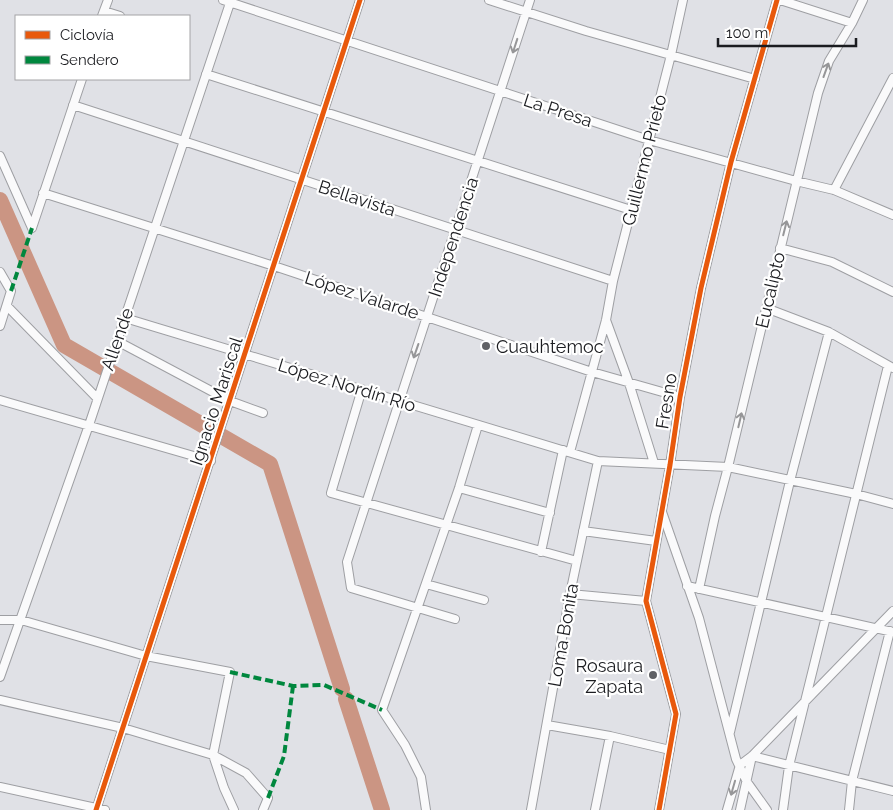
<svg xmlns="http://www.w3.org/2000/svg" width="893" height="810" font-family="Raleway,sans-serif">
<style>
.lines{fill:none;stroke-linecap:round;stroke-linejoin:round}
.river{stroke:#cb9583;stroke-width:16}
.street-casing{stroke:#9e9fa3;stroke-width:10}
.street{stroke:#fafafb;stroke-width:8}
.quiet{stroke:#00873e;stroke-width:4;stroke-dasharray:8 4;stroke-linecap:butt}
.cycleway-casing{stroke:#fff;stroke-width:8}
.cycleway{stroke:#e8590c;stroke-width:5}
.oneway{stroke:#969698}
.poi-dot{fill:#606165;stroke:#fff;stroke-width:2}
.labels{text-anchor:middle;dominant-baseline:central;stroke-width:4.5;stroke-linejoin:round;paint-order:stroke}
.street-label{font-size:18px;fill:#1b1c20;stroke:#fff}
.poi-label{font-size:18px;fill:#1b1c20;stroke:#fff;text-anchor:start}
</style>
<rect width="100%" height="100%" fill="#e0e1e6"/>
<g class="lines">
<path class="river" d="M0,200L64,345L270,464L342,689
M346,699L382,810"/>
<g class="street-casing">
<path id="street" d="M223,0L649,140L796,181L834,190L893,215
M489,0L586,31L755,79
M780,0L852,23
M104,11L120,16
M102,16L108,0
M206,74L631,210
M73,105L613,281
M0,156L32,228
M834,190L893,78
M43,193L274,266L592,372L680,397
M32,228L82,79
M780,248L832,262L893,292
M0,272L11,291L0,326
M7,306L97,398
M766,308L829,332L893,368
M125,318L598,461L728,467L856,494L893,504
M606,320L629,383L654,463
M117,341L230,401L263,413
M362,389L331,493L577,561
M0,400L211,461
M570,452L606,320L613,281L671,55L683,0
M459,488L550,513
M662,512L699,618L736,759L747,782L767,810
M583,531L656,541
M541,552L563,450
M426,584L484,600
M687,586L893,632
M699,589L715,516L728,467L818,93L829,61L852,23L863,0
M570,594L646,601
M455,619L351,588L347,562L530,0
M0,620H21L146,656L230,672L213,755L224,788L234,810
M0,677L89,425L231,0
M0,700L123,728L213,755L246,773L268,798L263,810
M547,725L610,736L670,750
M730,732L790,481L829,332
M752,756L893,791
M0,787L105,810
M96,810L360,0
M426,810L421,777L405,745L382,710L459,488L478,425
M531,810L570,594L598,461
M595,810L610,736
M659,810L676,714L646,601L670,465L680,397L701,288L731,162L777,0
M727,810L740,765L752,756L893,611
M740,810L752,756
M783,810L789,766L888,366
M849,810L852,781L890,631"/>
</g>
<use href="#street" class="street"/>
<path class="quiet" d="M11,291L32,228
M230,672L293,686L324,685L382,710
M268,798L284,756L293,686"/>
<g class="cycleway-casing">
<path id="cycleway" d="M96,810L360,0
M659,810L676,714L646,601L670,465L680,397L701,288L731,162L777,0"/>
</g>
<use href="#cycleway" class="cycleway"/>
</g>
<defs><path id="oneway-shaft" d="M-6 0H5M1.5-3L5.5 0L1.5 3" fill="none" stroke-width="1.6" stroke-linecap="round" stroke-linejoin="round" transform="scale(1.25)"/></defs>
<g class="oneway">
<use href="#oneway-shaft" transform="translate(515 46) rotate(108)"/>
<use href="#oneway-shaft" transform="translate(826 70) rotate(-70)"/>
<use href="#oneway-shaft" transform="translate(785 228) rotate(-76)"/>
<use href="#oneway-shaft" transform="translate(416 351) rotate(109)"/>
<use href="#oneway-shaft" transform="translate(740 420) rotate(-77)"/>
<use href="#oneway-shaft" transform="translate(733 788) rotate(106)"/>
</g>
<g class="poi-dot">
<circle cx="486" cy="346" r="5"/>
<circle cx="653" cy="675" r="5"/>
</g>
<g class="labels">
<g class="street-label">
<text transform="translate(558 110) rotate(18)">La Presa</text>
<text transform="translate(644 160) rotate(-76)">Guillermo Prieto</text>
<text transform="translate(357 198) rotate(18)">Bellavista</text>
<text transform="translate(453 237) rotate(-72)">Independencia</text>
<text transform="translate(770 290) rotate(-77)">Eucalipto</text>
<text transform="translate(362 295) rotate(18)">López Valarde</text>
<text transform="translate(117 339) rotate(-71)">Allende</text>
<text transform="translate(347 385) rotate(17)">López Nordín Río</text>
<text transform="translate(216 401) rotate(-72)">Ignacio Mariscal</text>
<text transform="translate(666 401) rotate(-81)">Fresno</text>
<text transform="translate(563 635) rotate(-80)">Loma Bonita</text>
</g>
<g class="poi-label">
<text x="496" y="346">Cuauhtemoc</text>
<text x="643" y="665" text-anchor="end">Rosaura<tspan x="643" dy="21">Zapata</tspan></text>
</g>
</g>
<rect x="15" y="15" width="175" height="65" fill="#ffffff" stroke="#a4a4a6"/>
<rect x="25" y="31" width="25" height="8" fill="#e8590c" stroke="#a4a4a6"/>
<text x="60" y="40" font-size="15" fill="#1b1c20">Ciclovía</text>
<rect x="25" y="56" width="25" height="8" fill="#00873e" stroke="#a4a4a6"/>
<text x="60" y="65" font-size="15" fill="#1b1c20">Sendero</text>
<path d="M718 38v8h138v-8" fill="none" stroke="#1b1c20" stroke-width="2.5"/>
<text x="726" y="38" font-size="15" fill="#1b1c20" stroke="#ffffff" stroke-width="4" paint-order="stroke">100 m</text>
</svg>
